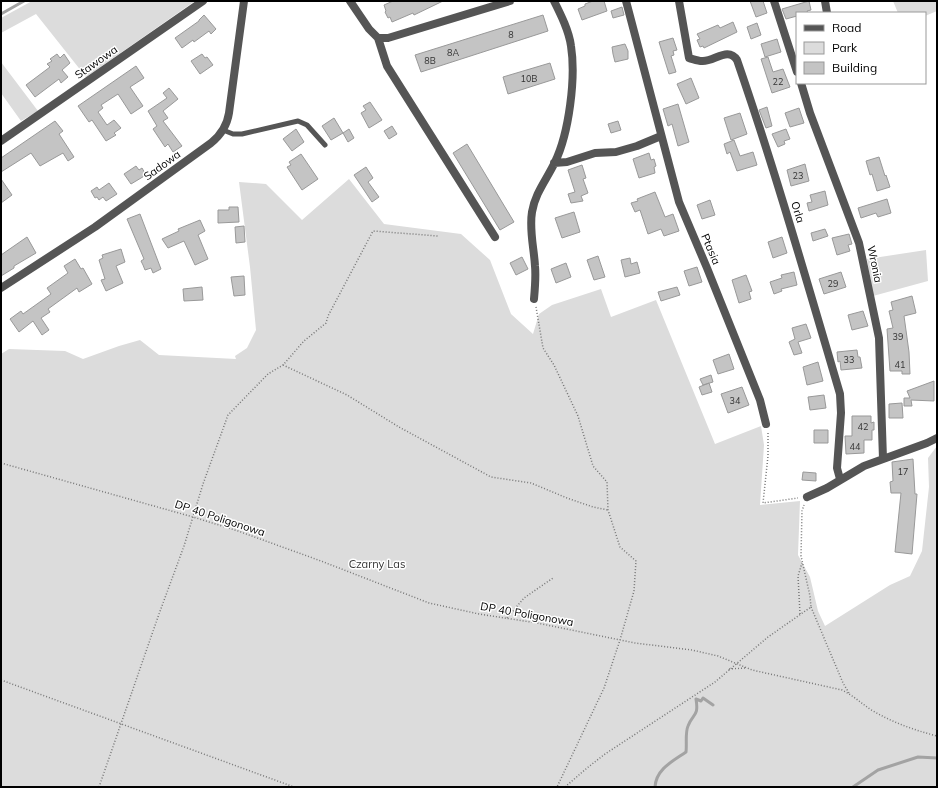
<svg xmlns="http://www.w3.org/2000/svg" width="938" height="788" font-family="Mulish,sans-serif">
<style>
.green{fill:#dcdcdc}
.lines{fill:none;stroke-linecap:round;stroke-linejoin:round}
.stream{stroke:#a3a3a3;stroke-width:3}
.building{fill:#c4c4c4;stroke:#999}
.path{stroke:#777;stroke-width:1.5;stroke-dasharray:1 2;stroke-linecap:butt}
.service{stroke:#555;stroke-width:5}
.minor{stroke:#555;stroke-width:8}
.labels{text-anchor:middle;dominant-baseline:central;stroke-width:3;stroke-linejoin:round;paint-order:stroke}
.number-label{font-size:9px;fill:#313131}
.street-label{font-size:11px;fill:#000;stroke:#fff}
.park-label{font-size:11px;fill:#333;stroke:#fff}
</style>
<rect width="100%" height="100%" fill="#fff"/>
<path class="green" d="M32,1H195L86,77L36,14L1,33V18Z
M893,1H937V11L925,16V13H898Z
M1,62L38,111L21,121L1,93Z
M349,179L384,224L461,234L490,260L511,314L533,334L539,314L552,305L601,289L611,317L656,300L715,444L761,426L764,445L760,505L800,501L798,555L810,577L818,611L825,626L890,585L910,576L922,551L929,487L928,458L937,446V787H1V354L9,349L65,351L83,359L119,346L140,340L159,355L236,359L235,356L247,348L256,330L250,267L239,182L266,184L302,220Z
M926,250L928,281L873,296L867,259Z"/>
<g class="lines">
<path class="stream" d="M1,14L24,1
M655,787C656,769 673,761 686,752C687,744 685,733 688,726C693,713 699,717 696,699L701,701L703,698L713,705
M853,787L878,770L918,757L937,758"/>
</g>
<path class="building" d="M393,1H443L414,15L413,13L392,22L390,17L388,18L385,12L386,11L384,5Z
M593,1H604L607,11L582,20L578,9L585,6V4Z
M750,1H763L767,13L756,17Z
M809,1L811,10L807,11L808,13H797V16L786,19L782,9Z
M622,7L624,15L613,18L611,11Z
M204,15L216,29L211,34L209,31L194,42L193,40L182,48L175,38L199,21V20Z
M543,15L548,31L421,72L415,55Z
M733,22L737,32L704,48L703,46L700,47L697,40L700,39L697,34L718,25L720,28Z
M757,23L761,35L751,39L747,27Z
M673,38L677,50L673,51L674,55L671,56L676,72L669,74L659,42Z
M777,39L781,52L765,57L761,44Z
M625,44L628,51V59L615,62L613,54L612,47Z
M57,54L60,58L64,54L70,63L62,70L68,77L61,83L59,79L35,97L26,85L50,67L47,64L52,61L50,59Z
M202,54L205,58L207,57L213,65L200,74L191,61Z
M768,57L773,72L783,69L790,87L772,93L761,59Z
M550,63L555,79L508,94L503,77Z
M136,66L144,78L130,87L143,106L131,114L118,94L101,105L103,108L98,112L107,125L114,120L121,128L114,133L116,135L106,141L92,120L89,122L78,106Z
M691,78L699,98L686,104L677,84Z
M169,88L178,99L163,111L168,118L163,121L182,146L173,152L168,144L165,147L153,129L157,126L148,111L167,98L163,93Z
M370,102L382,120L369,128L361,113L366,110L363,106Z
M678,104L689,142L678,146L672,124L668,126L663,109Z
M767,107L772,126L766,128L759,110Z
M799,108L804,123L790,127L785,113Z
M740,113L747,134L731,140L724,118Z
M334,118L343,133L349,129L354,138L348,142L343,133L331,140L322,126Z
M55,121L63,131L59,134L74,157L68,161L63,153L40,166L31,153L1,172V158Z
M618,121L621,130L611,133L608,124Z
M392,126L397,134L389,139L384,131Z
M296,129L304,142L292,151L283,139Z
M786,129L790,139L784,141L785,144L778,147L772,134Z
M734,140L740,156L753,152L757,165L737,171L730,152L727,154L724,144Z
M467,144L514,222L500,230L453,153Z
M649,153L651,160L654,159L656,166L654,167L655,173L639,178L633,159Z
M301,154L318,179L302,190L287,167L291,165L289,162Z
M879,157L885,176L886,175L890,187L877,191L872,174L870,175L866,161Z
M805,164L809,181L791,186L787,170Z
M582,165L586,178L583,179L588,193L581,196L583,201L571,203L568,194L575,192L568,170Z
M136,166L139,170L142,168L146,175L131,184L124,174Z
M366,167L373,178L368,182L379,197L372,202L354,175Z
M1,179L12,195L1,203Z
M109,183L117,194L106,201L103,197L99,200L97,197L95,198L91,191L97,187L99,190Z
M825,191L828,205L809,211L807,203L812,202L810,195Z
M655,192L665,217L673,214L679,231L664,236L661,229L648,234L640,210L635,212L631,203L638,201L637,199Z
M887,199L891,213L878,217L876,213L861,218L858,208Z
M710,200L715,215L702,219L697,205Z
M229,207H238L239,222L218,223V210H229Z
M574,212L580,232L562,238L555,218Z
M140,214L161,269L153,273L151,268L145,270L143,265L141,261L144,259L127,219Z
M200,220L205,231L198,235L208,259L195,265L184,241L168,248L162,239L179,231L178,229Z
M244,226L245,242L236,243L235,227Z
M825,229L828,236L813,241L811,233Z
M849,234L852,244L848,245L850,251L837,255L832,238Z
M27,237L36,253L14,266V268L1,276V255Z
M782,237L787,253L773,258L768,242Z
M121,249L125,262L116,266L123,283L106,291L101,280L105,279L99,260L103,258L102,255Z
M598,256L605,277L594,280L587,260Z
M522,257L528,269L516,275L510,263Z
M630,258L631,264L637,262L640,273L625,277L621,260Z
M75,259L81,269L83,268L92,284L79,292L77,288L48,309L50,312L41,318L49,330L42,335L33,321L19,332L10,319L21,311L23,314L51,294L47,288L68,273L64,266Z
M566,263L571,277L556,283L551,269Z
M697,267L702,282L689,286L684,271Z
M794,272L797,285L781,289L782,291L774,294L770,282L782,278L781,275Z
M841,272L846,287L824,294L819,279Z
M746,275L752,291L749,292L751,299L739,303L732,280Z
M244,276L245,295L234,296L231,277Z
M202,287L203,300L184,301L183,289Z
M677,287L680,295L661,301L658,292Z
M912,296L916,313L904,316L909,352L910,374H902V371H890L887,329L893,328L889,311L893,310L891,302Z
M863,311L868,326L852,330L848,315Z
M806,324L811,338L798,342L802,353L794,355L789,342L795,339L792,328Z
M857,350L858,357H860L862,368L841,370L840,361L838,362L837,352Z
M729,354L734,369L718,374L713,360Z
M818,362L823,381L807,385L803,367Z
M711,375L713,382L703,385L700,379Z
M934,381V401L911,400L912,406H904V398H910L907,391Z
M709,383L712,392L702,395L699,387Z
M742,387L749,405L728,413L721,394Z
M824,395L826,408L810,410L808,397Z
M902,403L903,418H889V404Z
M852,416H871V423L874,422V430H872V440H864V453L846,454L845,436H852Z
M814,430H828V443H814Z
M913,459L915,494H917L912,554L895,552L901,493H891L890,482L893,481L892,462Z
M803,472L816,473V481L802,480Z"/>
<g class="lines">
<path class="path" d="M536,307L543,348L554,365L578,416L593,466L607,482L608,510L620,547L636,561L634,591L620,640L604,688L557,787
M283,365L347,395L399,427L491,477L531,483L567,498L593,507L608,510
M768,433V456L763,503L798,498
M1,463L193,517L238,531L321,561L429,603L479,614L537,623L635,643L692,650L718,656L752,670L842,690C854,696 862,704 873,711C894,723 914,730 937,736
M811,607L843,683L849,693
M800,614L798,576L802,563
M507,618L524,598L553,578
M729,669L745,668
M1,680L294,787
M99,787L159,614L184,546L203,484L228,415L268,374L283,365L304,341L326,323L328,316L373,231L438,236
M565,787L587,768L605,754L715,682L768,637L811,607L810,596L801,556L802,511L804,505"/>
<path class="service" d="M223,130L233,134H242L298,121L307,125L325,145"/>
<path class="minor" d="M350,1L369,29L378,38L387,66L495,237
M626,1L679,202L707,268L760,400L766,424
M679,1L689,58C693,59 698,61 702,61C714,62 728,46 737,60C775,170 807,282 840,394L841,413L837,468L840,479
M774,1L797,72
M825,1L827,13
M378,38H388L510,1
M801,83L810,113L859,243L879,338L883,459
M1,141L203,1
M554,163L567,162L595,153L616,152L637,146L661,136
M1,288L95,227L211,143C221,135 227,126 229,113L244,1
M534,299C535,288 536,277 535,266C534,248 529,230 532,212C535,193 547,179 555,162C569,133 576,78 571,46C569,31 561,15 554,1
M807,497L827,488L864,466L927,443L937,438"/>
</g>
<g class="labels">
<g class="number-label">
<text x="511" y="34">8</text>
<text x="453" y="52">8A</text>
<text x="430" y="60">8B</text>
<text x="529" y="78">10B</text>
<text x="778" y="81">22</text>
<text x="798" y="175">23</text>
<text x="833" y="283">29</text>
<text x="898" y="336">39</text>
<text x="849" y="359">33</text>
<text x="900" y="364">41</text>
<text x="735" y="400">34</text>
<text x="863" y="426">42</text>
<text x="855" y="446">44</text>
<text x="903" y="471">17</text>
</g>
<g class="street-label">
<text transform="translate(96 62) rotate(-35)">Stawowa</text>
<text transform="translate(162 165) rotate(-36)">Sadowa</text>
<text transform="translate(798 212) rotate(73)">Orla</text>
<text transform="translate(711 249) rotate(67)">Ptasia</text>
<text transform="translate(875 264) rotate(78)">Wronia</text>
<text transform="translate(220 518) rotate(18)">DP 40 Poligonowa</text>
<text transform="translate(527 614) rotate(10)">DP 40 Poligonowa</text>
</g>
<g class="park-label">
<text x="377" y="564">Czarny Las</text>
</g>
</g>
<rect width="938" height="788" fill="none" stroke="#000000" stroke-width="4"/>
<rect x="796" y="12" width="130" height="72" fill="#ffffff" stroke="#999999"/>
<rect x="804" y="25" width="20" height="6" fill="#555555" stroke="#999999"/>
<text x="832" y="32" font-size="12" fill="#000000">Road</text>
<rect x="804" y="42" width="20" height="12" fill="#dcdcdc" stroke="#999999"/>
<text x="832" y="52" font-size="12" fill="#000000">Park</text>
<rect x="804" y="62" width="20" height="12" fill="#c4c4c4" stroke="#999999"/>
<text x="832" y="72" font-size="12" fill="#000000">Building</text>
</svg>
